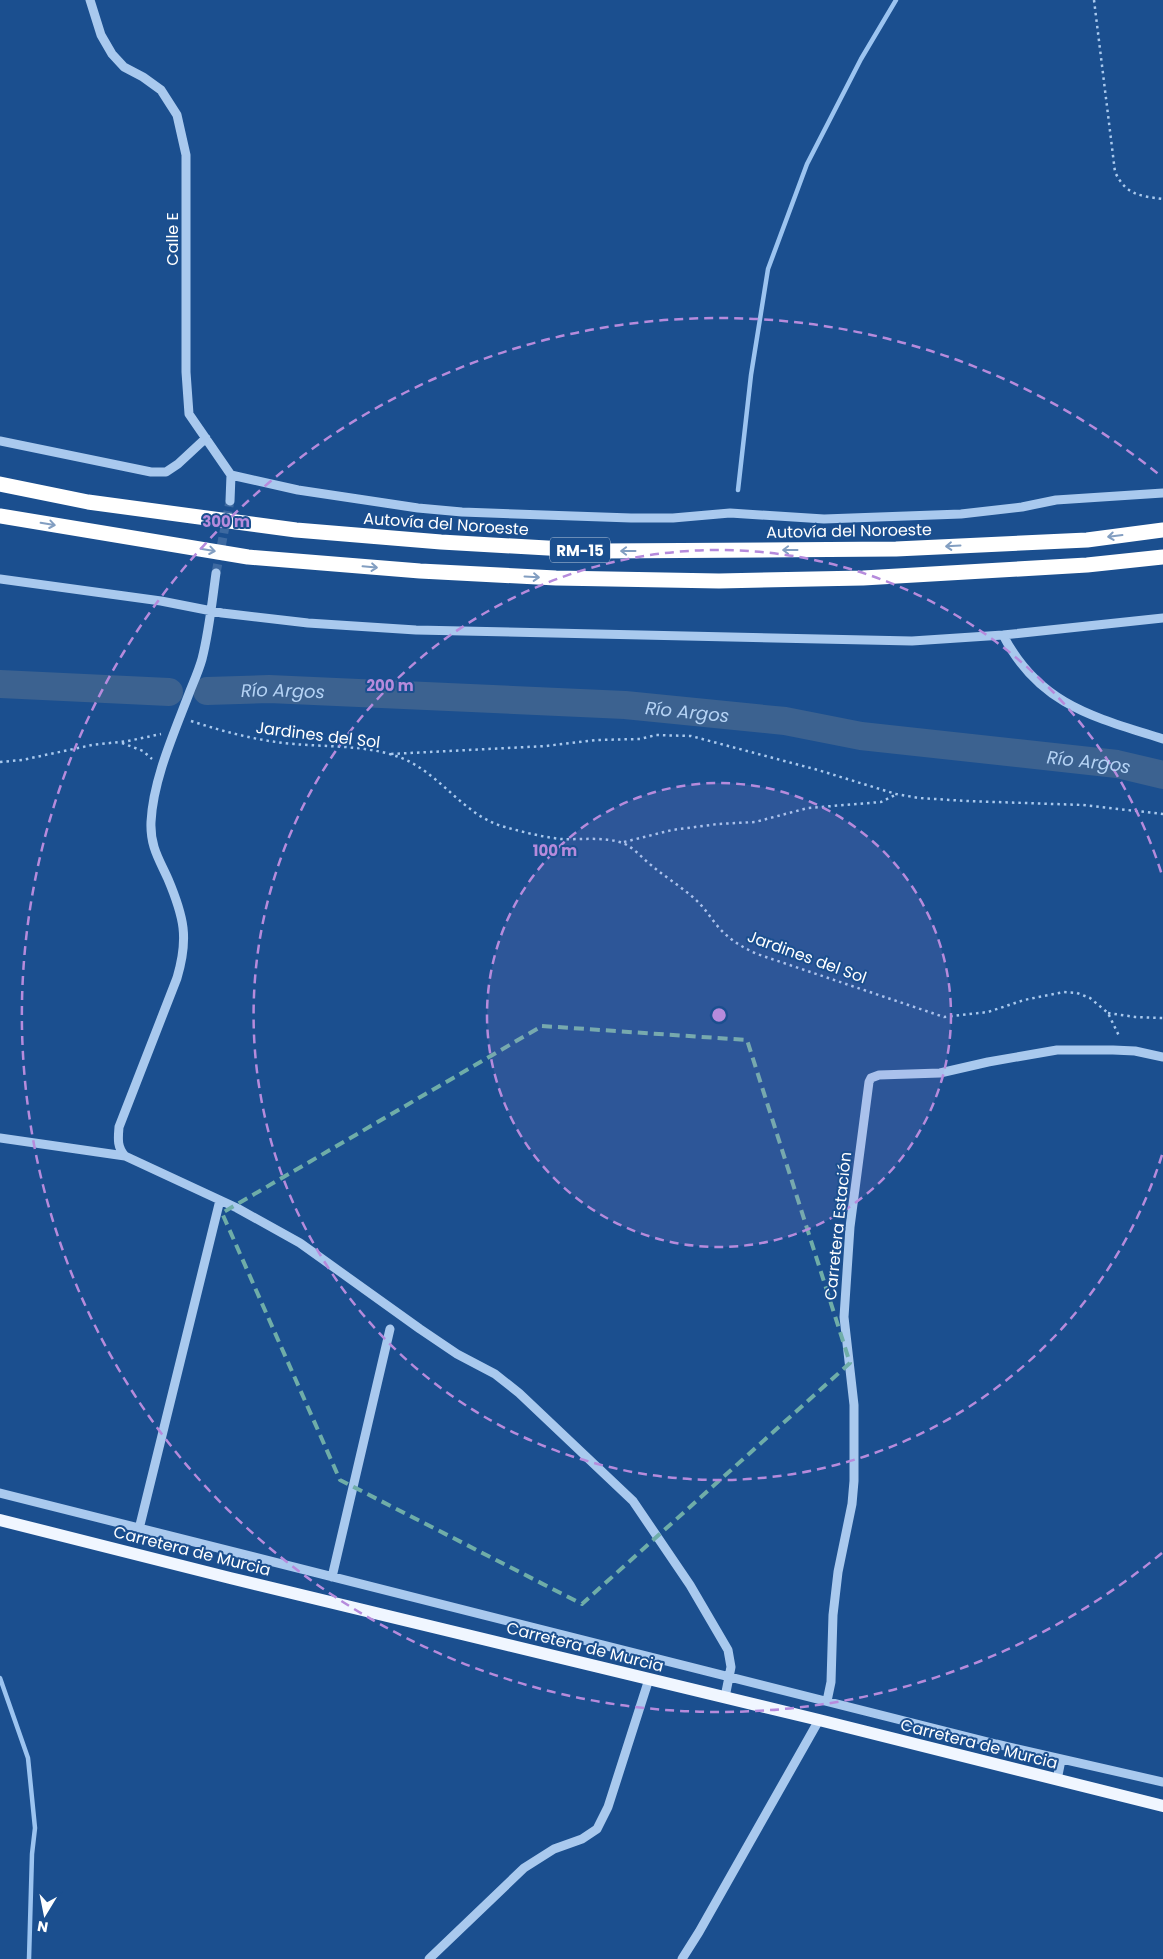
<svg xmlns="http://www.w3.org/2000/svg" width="1163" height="1959" font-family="Poppins,sans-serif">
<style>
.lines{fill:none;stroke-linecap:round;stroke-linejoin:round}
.stream{stroke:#9cc4f0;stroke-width:4.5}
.river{stroke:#3c6290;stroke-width:28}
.minor-tunnel{stroke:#3d69a0;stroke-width:9;stroke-dasharray:9 4.5;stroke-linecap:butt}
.path{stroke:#a9c9ee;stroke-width:2.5;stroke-dasharray:2.5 4;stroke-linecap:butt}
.minor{stroke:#a9c9ee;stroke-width:9}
.major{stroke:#f0f6ff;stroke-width:12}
.highway{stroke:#fff;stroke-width:15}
.oneway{stroke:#829ec1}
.marked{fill:none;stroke:#6fada8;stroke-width:4;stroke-dasharray:10 6;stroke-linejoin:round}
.ring{fill:none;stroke:#b68bdc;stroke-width:2.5;stroke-dasharray:9 6}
.labels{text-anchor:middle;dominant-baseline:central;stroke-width:4;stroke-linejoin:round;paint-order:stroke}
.shield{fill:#1b4f8f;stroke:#bbcadd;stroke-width:1}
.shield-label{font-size:15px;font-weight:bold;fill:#fff}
.street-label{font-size:16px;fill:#fff;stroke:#1b4f8f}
.water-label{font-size:18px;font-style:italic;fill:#b5d3f5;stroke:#1b4f8f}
.centre{fill:#b68bdc;stroke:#1b4f8f;stroke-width:2.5}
.ring-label{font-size:15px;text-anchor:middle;font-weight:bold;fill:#b68bdc;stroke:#1b4f8f;stroke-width:4;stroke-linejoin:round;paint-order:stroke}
</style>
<rect width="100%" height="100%" fill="#1b4f8f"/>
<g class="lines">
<path class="stream" d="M738,490L751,375L768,269L807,164L861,59L896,0
M0,1678L28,1758L35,1828L32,1854L29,1959"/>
<g class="river">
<path d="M0,684L169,692"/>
<path id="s1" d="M207,691L269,689L625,705L785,721L861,736L1117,764L1163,775"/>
</g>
<path class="minor-tunnel" d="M216,573L230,501"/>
<path class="path" d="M1094,0L1115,172C1126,195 1140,196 1163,199
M191,721C225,732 258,741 294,744C328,747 366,745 399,757C440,772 463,816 505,827C523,832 542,837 561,839C581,840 606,836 625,844C635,849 642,858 651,865C665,877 682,887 696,900C706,909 713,922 722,931C733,942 744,948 757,954L944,1017L988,1012L1024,1000L1064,992L1077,993L1090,998L1108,1013L1120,1038
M122,743L143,751L152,759
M391,754L546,746L596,740L640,739L656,735L691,736L818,770L896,794L919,798L966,801L1083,805L1163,814
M0,762L22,760L92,745L128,741L161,734
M624,842L672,830L718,824L755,822L808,808L881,802L895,795
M1108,1013L1135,1017L1163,1018"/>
<path class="minor" d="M90,0L101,35L112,54L124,67L143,77L161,90L177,115L186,155V372L189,414L231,475L230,501
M0,441L151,472H166L178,464L206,438
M231,475L298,490L418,508L462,512L631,518H673L730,513L824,519L961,514L1022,507L1056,500L1163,493
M216,573C212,602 209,632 202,659C199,670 194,681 190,691C175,731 153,779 151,822C150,846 159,859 168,879C184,917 189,938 177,978L119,1127C118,1139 117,1147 125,1156L237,1208L300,1243L420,1329L457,1354L495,1374L519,1393L633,1501L690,1585L728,1650L731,1667L725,1697
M0,579L161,601L222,613L308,623L416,630L912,641L1003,635L1163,618
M1003,635C1039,705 1094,717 1163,739
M0,1138L125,1156
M0,1493L996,1744L1163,1782
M139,1529L220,1200
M332,1577L390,1329
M827,1701L831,1682L833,1615L838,1572L852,1504L854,1481V1405L844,1317L850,1227L869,1082L871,1078L879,1075L940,1073L988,1062L1057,1050H1113L1135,1051L1163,1057
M1057,1780L1061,1760
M429,1959L524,1868L554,1849L582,1839L597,1829L608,1807L649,1679
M682,1959L699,1932L819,1720"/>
<path class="major" d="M0,1520L230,1578L819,1720L1163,1806"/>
<path class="highway" d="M0,484L88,502L296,530L441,542L600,551L896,549L1087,540L1163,530
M0,516L248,557L420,571L556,578L719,581L863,578L1087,565L1163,557"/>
</g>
<defs><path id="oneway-shaft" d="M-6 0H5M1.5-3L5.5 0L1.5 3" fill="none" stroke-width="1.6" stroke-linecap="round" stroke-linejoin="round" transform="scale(1.25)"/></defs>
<g class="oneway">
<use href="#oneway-shaft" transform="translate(48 524) rotate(9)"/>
<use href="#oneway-shaft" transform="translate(1115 536) rotate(173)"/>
<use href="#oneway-shaft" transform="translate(953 546) rotate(177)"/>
<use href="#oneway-shaft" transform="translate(208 550) rotate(9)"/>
<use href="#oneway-shaft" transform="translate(790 550) rotate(180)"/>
<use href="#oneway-shaft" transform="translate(628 551) rotate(180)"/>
<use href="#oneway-shaft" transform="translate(370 567) rotate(5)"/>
<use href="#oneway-shaft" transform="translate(532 577) rotate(3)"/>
</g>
<path class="marked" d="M542,1026L747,1040L850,1363L582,1604L340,1480L222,1213Z"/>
<circle cx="719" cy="1015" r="232" fill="#b68bdc" fill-opacity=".12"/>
<g class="ring">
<circle cx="719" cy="1015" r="232"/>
<path d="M1162 1155A465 465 0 1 1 1162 875"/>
<path d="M1162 1553A697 697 0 1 1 1162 477"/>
</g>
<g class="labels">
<rect class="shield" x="550" y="537.5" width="60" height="25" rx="4"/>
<g class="shield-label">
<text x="580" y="550">RM-15</text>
</g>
<g class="street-label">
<text transform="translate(172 239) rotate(-90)">Calle E</text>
<text transform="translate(446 524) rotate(4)">Autovía del Noroeste</text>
<text transform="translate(849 531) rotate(-1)">Autovía del Noroeste</text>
<text transform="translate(318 735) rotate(7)">Jardines del Sol</text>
<text transform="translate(807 957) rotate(20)">Jardines del Sol</text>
<text transform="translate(838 1226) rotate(-84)">Carretera Estación</text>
<text transform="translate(192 1551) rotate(14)">Carretera de Murcia</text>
<text transform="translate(585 1647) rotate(14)">Carretera de Murcia</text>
<text transform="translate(979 1744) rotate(14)">Carretera de Murcia</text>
</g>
<g class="water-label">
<text stroke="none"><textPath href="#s1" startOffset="76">Río Argos</textPath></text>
<text stroke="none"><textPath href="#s1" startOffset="481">Río Argos</textPath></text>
<text stroke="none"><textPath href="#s1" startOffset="886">Río Argos</textPath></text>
</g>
</g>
<circle cx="719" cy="1015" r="8" class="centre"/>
<g class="ring-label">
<text x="226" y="527">300 m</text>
<text x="390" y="691">200 m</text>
<text x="555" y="856">100 m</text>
</g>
<g transform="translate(45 1914) rotate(190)" stroke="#1b4f8f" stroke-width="4" paint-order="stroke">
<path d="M0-4L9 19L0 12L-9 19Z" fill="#ffffff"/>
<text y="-8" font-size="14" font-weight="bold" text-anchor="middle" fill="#ffffff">N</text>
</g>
</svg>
